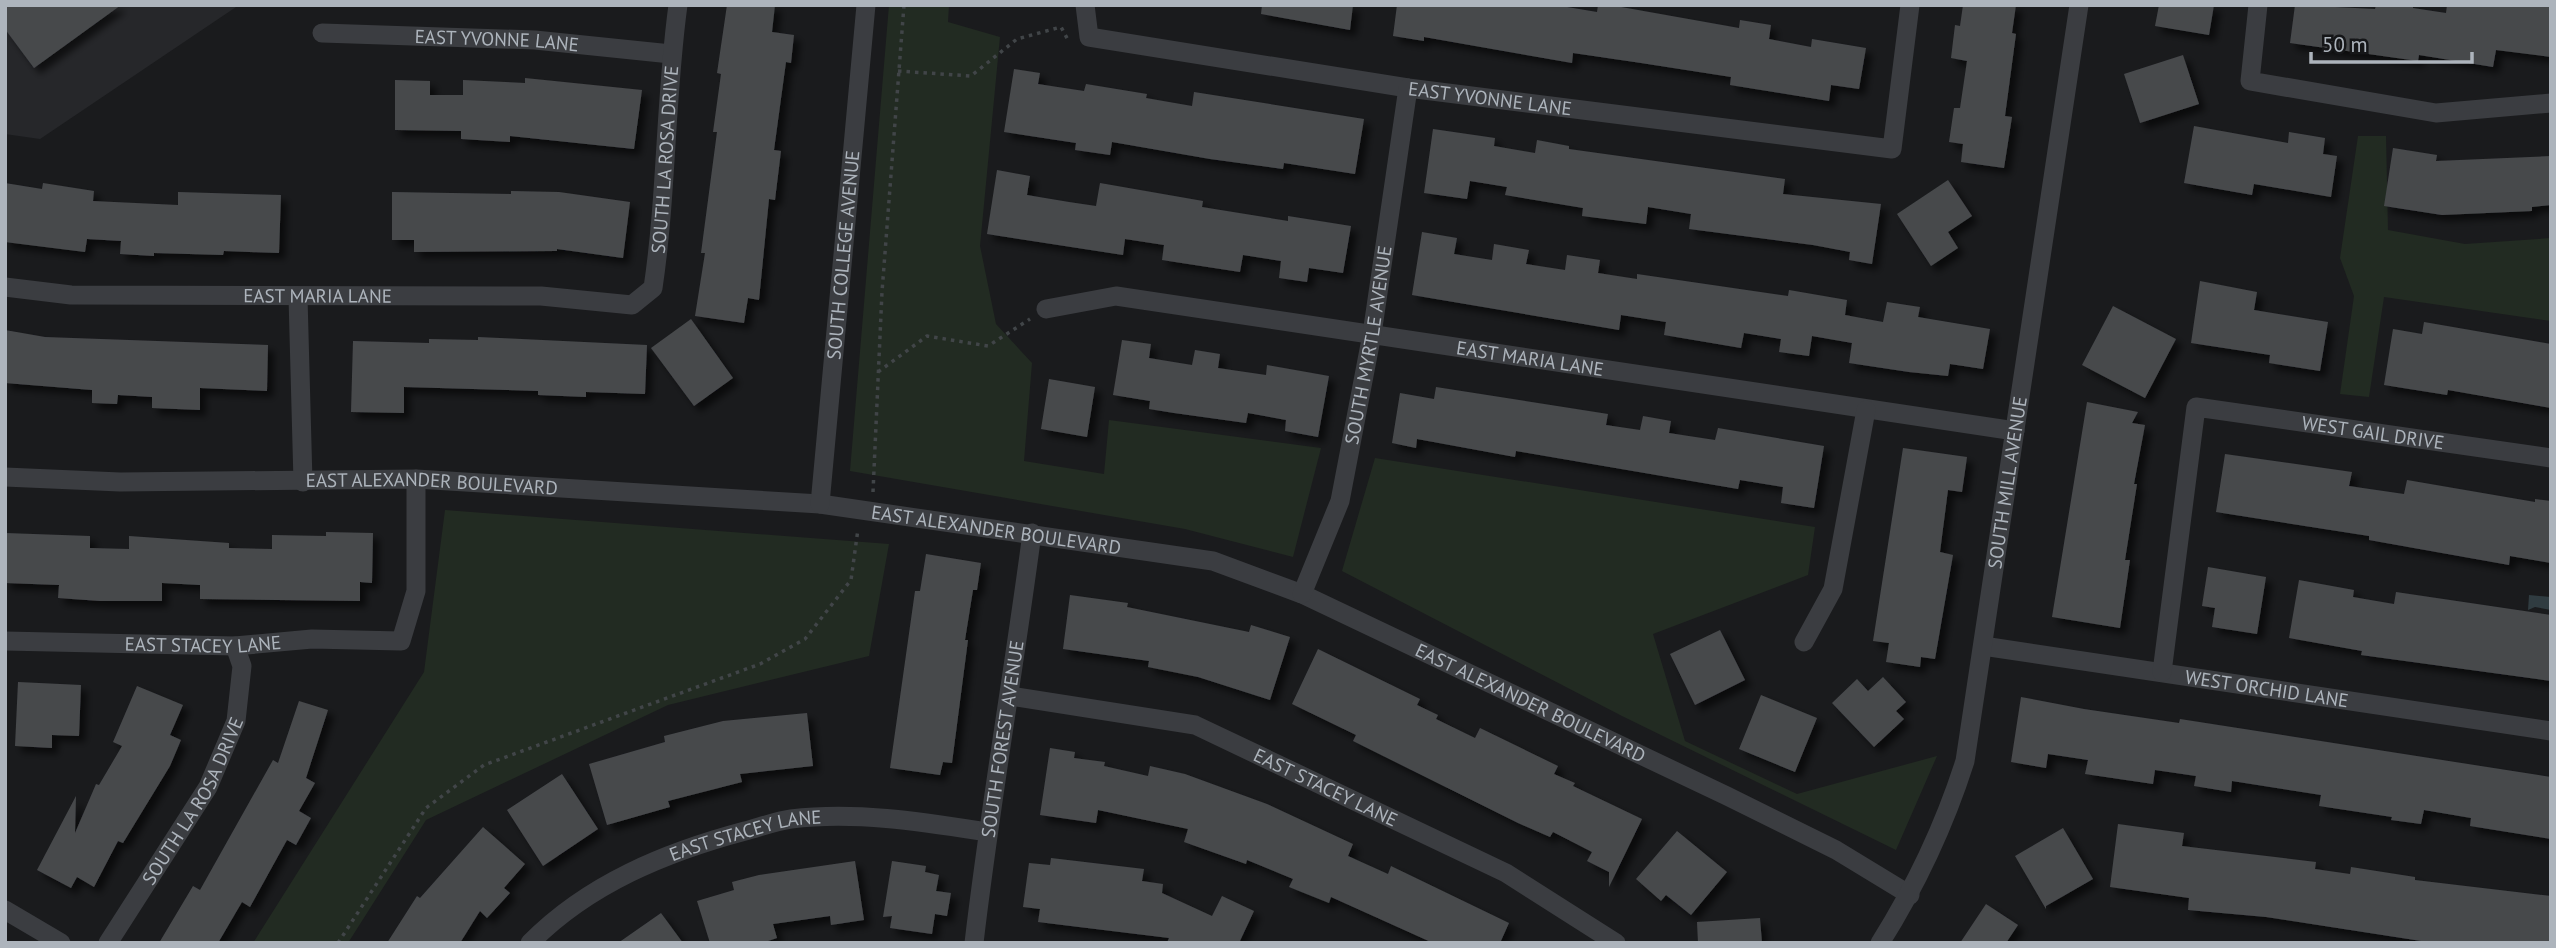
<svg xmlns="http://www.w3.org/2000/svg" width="2556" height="948" font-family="'PT Sans',sans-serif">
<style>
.built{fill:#26272a}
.green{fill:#222b22}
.water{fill:#303c41}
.building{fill:#47494c;filter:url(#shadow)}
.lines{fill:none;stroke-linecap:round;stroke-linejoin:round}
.path{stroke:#414548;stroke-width:3.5;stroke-dasharray:3.5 5;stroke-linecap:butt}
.street{stroke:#3b3d41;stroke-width:19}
.labels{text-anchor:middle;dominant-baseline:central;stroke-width:6;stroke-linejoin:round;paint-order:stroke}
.street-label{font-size:19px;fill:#adb4bc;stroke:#151618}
</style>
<defs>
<filter id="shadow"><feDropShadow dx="6" dy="6" stdDeviation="3.5" flood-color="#0009"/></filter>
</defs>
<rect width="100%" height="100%" fill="#1a1b1d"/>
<path class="built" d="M5,5H239L40,139L5,134Z"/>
<path class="green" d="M889,5H949L948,22L1000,37L980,246L996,324L1032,363L1024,461L1104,474L1109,420L1321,448L1293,557L1185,529L850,471Z
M2358,136H2386L2388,230L2465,244L2551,238V321L2384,297L2369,397L2340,394L2354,296L2340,258Z
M1375,458L1815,527L1808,575L1653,634L1685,741L1797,794L1937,756L1896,850L1622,716L1342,571Z
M445,510L889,544L869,656L668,705L426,820L348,943H253L424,672Z"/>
<path class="water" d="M2529,595L2551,597V610L2535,607L2528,610Z"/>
<path class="building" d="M5,5H121L34,68L5,29Z
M727,5H775L772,32L794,35L791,63L786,62L774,150L781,151L775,200L769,199L759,300L748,298L744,323L695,316L705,253H701L717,132H713L721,74L717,73Z
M1262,5H1353L1350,30L1261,14Z
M1397,5H1555L1597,12L1598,5H1610L1739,28L1740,20L1771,25L1769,39L1811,47L1812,39L1866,48L1859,89L1831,85L1829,101L1730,85L1731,77L1641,63L1573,53L1572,63L1424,37V41L1393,36Z
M1963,5H2016L2012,33L2016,34L2005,116L2012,117L2004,168L1961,162L1963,144L1949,142L1954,108H1960L1967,61L1951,58L1955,25L1960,26Z
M2159,5H2214L2209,35L2155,26Z
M2295,5L2375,9L2376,5H2413V8L2446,13L2447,5H2551V57L2496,50L2493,67L2419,55L2418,61L2290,43Z
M2183,55L2199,104L2140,123L2124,74Z
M1014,69L1040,73L1038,84L1084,91L1086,84L1147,94L1146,98L1192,106L1194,92L1364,119L1355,174L1284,163L1283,169L1210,159L1112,142L1110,155L1075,150L1076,143L1004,132Z
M525,78L642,90L634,149L510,136V142L461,139V131L395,130V80L430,81V95H463V80L525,83Z
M2194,126L2288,143L2289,132L2325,138L2323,154L2337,156L2331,197L2254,184L2252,195L2184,183Z
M1433,129L1495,138L1494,146L1535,153L1537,140L1569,146V149L1785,179L1783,194L1881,204L1872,264L1849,260L1850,252L1813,245L1689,229L1691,214L1648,207L1646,224L1582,216L1583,208L1505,195L1507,187L1470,181L1467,199L1424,193Z
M2393,148L2437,155L2436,161L2551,156V205L2532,207V211L2442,215L2384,206Z
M997,170L1030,176L1027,195L1069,202L1096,206L1100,183L1203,201L1202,207L1288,221V216L1351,226L1343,273L1309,268L1307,282L1279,278L1281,261L1243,255L1240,272L1162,260L1164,245L1125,239L1123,255L987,234Z
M1948,180L1972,216L1948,232L1958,248L1931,266L1897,214Z
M5,183L42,189L43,183L94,191L93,201L178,205V192L281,195L279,253L224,251L223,255L154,253V256L120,254L121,241L87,239L85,252L5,242Z
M511,191L559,192L630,202L623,258L557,249V251L414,252V240H392V192L511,194Z
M1422,232L1457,238L1454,254L1492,260L1494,244L1529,250L1526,264L1565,270L1567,255L1600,260L1598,273L1637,279V274L1788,296L1789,290L1847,300L1845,315L1883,322L1887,302L1920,307L1918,317L1990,329L1983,369L1950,364L1948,376L1909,372L1849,363L1852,343L1812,336L1809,356L1779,352L1781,339L1744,333L1741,348L1664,335L1666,322L1621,315L1619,330L1412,295Z
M2200,281L2257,292L2254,310L2328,322L2320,371L2269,363L2270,355L2191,343Z
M2113,306L2176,339L2145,398L2082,365Z
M691,319L733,378L694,406L651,348Z
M2424,322L2551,344V408L2448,390L2447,395L2384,385L2393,329L2422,334Z
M5,330L45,337L268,345L267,391L200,388V410L152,408V397L118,395L117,404L92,403V390L5,383Z
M478,337L647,345L645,394L586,392V397L538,395V391L404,387V413L351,412L353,341L429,343V339L478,340Z
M1122,340L1151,344L1149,358L1192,365L1195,350L1220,354L1218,368L1266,375L1267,365L1329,376L1318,437L1285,431L1286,420L1248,413L1246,423L1174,413L1149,409L1150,401L1113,395Z
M1049,379L1095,387L1087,437L1041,429Z
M1436,387L1608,414L1606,425L1640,430L1643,416L1671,421L1669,433L1715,440L1718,428L1824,446L1814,508L1781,503L1783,487L1740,480L1738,489L1516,451L1515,457L1417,439L1416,448L1392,443L1400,393L1434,399Z
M2087,402L2138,412L2132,423L2145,425L2134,484H2137L2125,560H2130L2120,628L2052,617Z
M1903,448L1967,457L1962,492L1948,490L1940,552L1953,555L1935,659L1921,657L1920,667L1886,662L1889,643L1873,641Z
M2225,454L2352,472L2349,486L2404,494L2407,480L2535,502V499L2551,501V563L2510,556L2509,565L2369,540V536L2216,512Z
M326,532L373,533L372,583L360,582V601L200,599V585L162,583V601H100L58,598L59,585L5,583V533L90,536V548L129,549V536L229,543V548L272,549V535L326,536Z
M926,554L981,563L977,590H973L965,640H968L952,763L943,762L940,775L890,768L915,591H920Z
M2208,567L2266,577L2257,634L2212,627L2215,608L2202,606Z
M2299,580L2354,590L2353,597L2394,604L2396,592L2551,615V681L2361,655L2362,651L2289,638Z
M1070,595L1128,603L1127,607L1249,632L1251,625L1290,637L1270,700L1198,677L1148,667L1149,661L1063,649Z
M1720,630L1745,680L1695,705L1670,654Z
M1318,649L1420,699L1417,705L1438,715L1436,719L1475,738L1480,728L1558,766L1554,774L1575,783L1573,786L1642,819L1609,887V872L1587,861L1592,852L1553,832L1550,837L1518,823L1353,741L1356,735L1292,704Z
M1883,677L1906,702L1896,711L1904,719L1874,747L1832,703L1857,679L1868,691Z
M18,682L81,685L79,736L52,735V748L15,746Z
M137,686L183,705L170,735L181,740L170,766L123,843L118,841L94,887L77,877L71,888L37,870L76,796L75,833L96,784L99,785L122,746L113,742Z
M1761,695L1817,718L1795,772L1739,749Z
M2021,697L2084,709L2179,723L2180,719L2551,777V839L2470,826L2471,818L2424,810L2421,824L2391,820L2392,817L2319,806L2321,795L2232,781L2231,792L2194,786L2196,776L2155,770L2153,784L2085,774L2088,760L2048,754L2046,768L2011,762Z
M299,701L328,710L306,778L315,783L299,811L311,818L296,845L287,840L250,907L242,902L218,943H159L193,886L200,890L273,760L278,763Z
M807,713L813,766L740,774L742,782L668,801L670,807L607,825L589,764L665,742L664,736L723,721Z
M1050,748L1075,752L1074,758L1105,762L1104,766L1148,776L1150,766L1185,774L1267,804L1353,844L1348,856L1388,874L1391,866L1509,923L1500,943H1433L1331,897L1329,903L1289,887L1293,879L1247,860L1246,864L1184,842L1188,829L1098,810L1096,823L1040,815Z
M562,774L598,829L543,866L507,810Z
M2118,824L2184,833L2182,846L2316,862L2315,869L2350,874L2351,867L2415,877V880L2551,896V943H2434L2266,917L2188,910L2189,898L2110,887Z
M483,827L525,864L504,888L510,893L487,918L480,911L460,943H387L417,896L420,898Z
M2063,828L2093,879L2046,906V909L2015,856Z
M1677,831L1727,872L1691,915L1666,895L1661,901L1636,879Z
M1051,858L1144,869L1142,881L1163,884L1162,893L1212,916L1222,896L1254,911L1239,943H1167L1169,938L1038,922L1040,909L1023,907L1029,863L1050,865Z
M855,861L864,920L831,925L830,916L773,924L777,938L762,943H710L697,901L734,890L732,882L759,875Z
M892,861L926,866L925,872L939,875L936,891L951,893L947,916L935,914L932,934L890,928L892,916L883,917Z
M1986,904L2018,925L2006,943H1960Z
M661,913L683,943H618Z
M1760,918L1762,943H1698L1697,922Z"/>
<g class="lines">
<path class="path" d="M898,71L971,76L1017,39L1061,27L1068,40
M878,372L927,336L988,346L1030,319
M873,492L882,292L904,5
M338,943L426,808L484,765L760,664L805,639L851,580L858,529"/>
<g class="street">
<path id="s1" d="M1085,5L1089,37L1408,88L1892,149L1910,5"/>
<path d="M2258,5L2250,81L2436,113L2551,103"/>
<path id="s2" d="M322,33L535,40L671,54"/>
<path id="s3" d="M5,287L71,295L541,296L632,305L653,288C667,194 665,99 678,5"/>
<path d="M298,297L303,482"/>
<path id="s4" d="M1046,309L1116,296L2015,431"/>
<path id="s5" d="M5,477L120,482L416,479L820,504L1213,561L1302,594L1727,796L1836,850L1910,895"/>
<path id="s6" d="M820,504L866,5"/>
<path id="s7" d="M1302,594L1340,501L1372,334L1408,88"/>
<path id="s8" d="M5,641L235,646L312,639L401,641L416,591V479"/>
<path d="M1804,642L1833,589L1866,410"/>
<path id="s9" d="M1983,646L2551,731"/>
<path id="s10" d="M2162,672L2196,407L2551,458"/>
<path id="s11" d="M1011,696L1195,725L1506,873L1616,943"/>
<path d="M5,910L61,943"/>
<path id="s12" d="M108,943L208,787L236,721L242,666L235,646"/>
<path id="s13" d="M530,943C588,884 666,852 745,831C760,827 776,821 791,819C856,811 923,822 987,832"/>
<path id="s14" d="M974,943C990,806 1014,670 1032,533"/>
<path id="s15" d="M1880,943C1917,884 1944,827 1965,761L2079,5"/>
</g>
</g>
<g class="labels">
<g class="street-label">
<text stroke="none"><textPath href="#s2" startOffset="175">EAST YVONNE LANE</textPath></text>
<text stroke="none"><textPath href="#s1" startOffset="438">EAST YVONNE LANE</textPath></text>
<text stroke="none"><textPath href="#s3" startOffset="784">SOUTH LA ROSA DRIVE</textPath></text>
<text stroke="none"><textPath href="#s6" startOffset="250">SOUTH COLLEGE AVENUE</textPath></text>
<text stroke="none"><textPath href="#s3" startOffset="313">EAST MARIA LANE</textPath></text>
<text stroke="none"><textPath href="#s7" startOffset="259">SOUTH MYRTLE AVENUE</textPath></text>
<text stroke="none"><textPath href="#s4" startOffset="490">EAST MARIA LANE</textPath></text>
<text stroke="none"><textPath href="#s10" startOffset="446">WEST GAIL DRIVE</textPath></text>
<text stroke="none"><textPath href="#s15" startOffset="483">SOUTH MILL AVENUE</textPath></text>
<text stroke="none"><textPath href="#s5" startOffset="427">EAST ALEXANDER BOULEVARD</textPath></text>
<text stroke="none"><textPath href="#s5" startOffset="994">EAST ALEXANDER BOULEVARD</textPath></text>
<text stroke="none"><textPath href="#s8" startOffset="198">EAST STACEY LANE</textPath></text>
<text stroke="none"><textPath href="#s9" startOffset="287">WEST ORCHID LANE</textPath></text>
<text stroke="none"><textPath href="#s5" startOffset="1561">EAST ALEXANDER BOULEVARD</textPath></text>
<text stroke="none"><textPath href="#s14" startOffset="206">SOUTH FOREST AVENUE</textPath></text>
<text stroke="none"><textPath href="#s11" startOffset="331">EAST STACEY LANE</textPath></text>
<text stroke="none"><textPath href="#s12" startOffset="166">SOUTH LA ROSA DRIVE</textPath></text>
<text stroke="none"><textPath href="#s13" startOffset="245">EAST STACEY LANE</textPath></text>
</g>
</g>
<rect width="2556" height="948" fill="none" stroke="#adb4bc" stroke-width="14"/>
<path d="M2311 52v10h161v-10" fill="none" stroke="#adb4bc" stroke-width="3.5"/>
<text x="2322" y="52" font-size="21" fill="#adb4bc" stroke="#151618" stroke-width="5" paint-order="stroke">50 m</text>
</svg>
